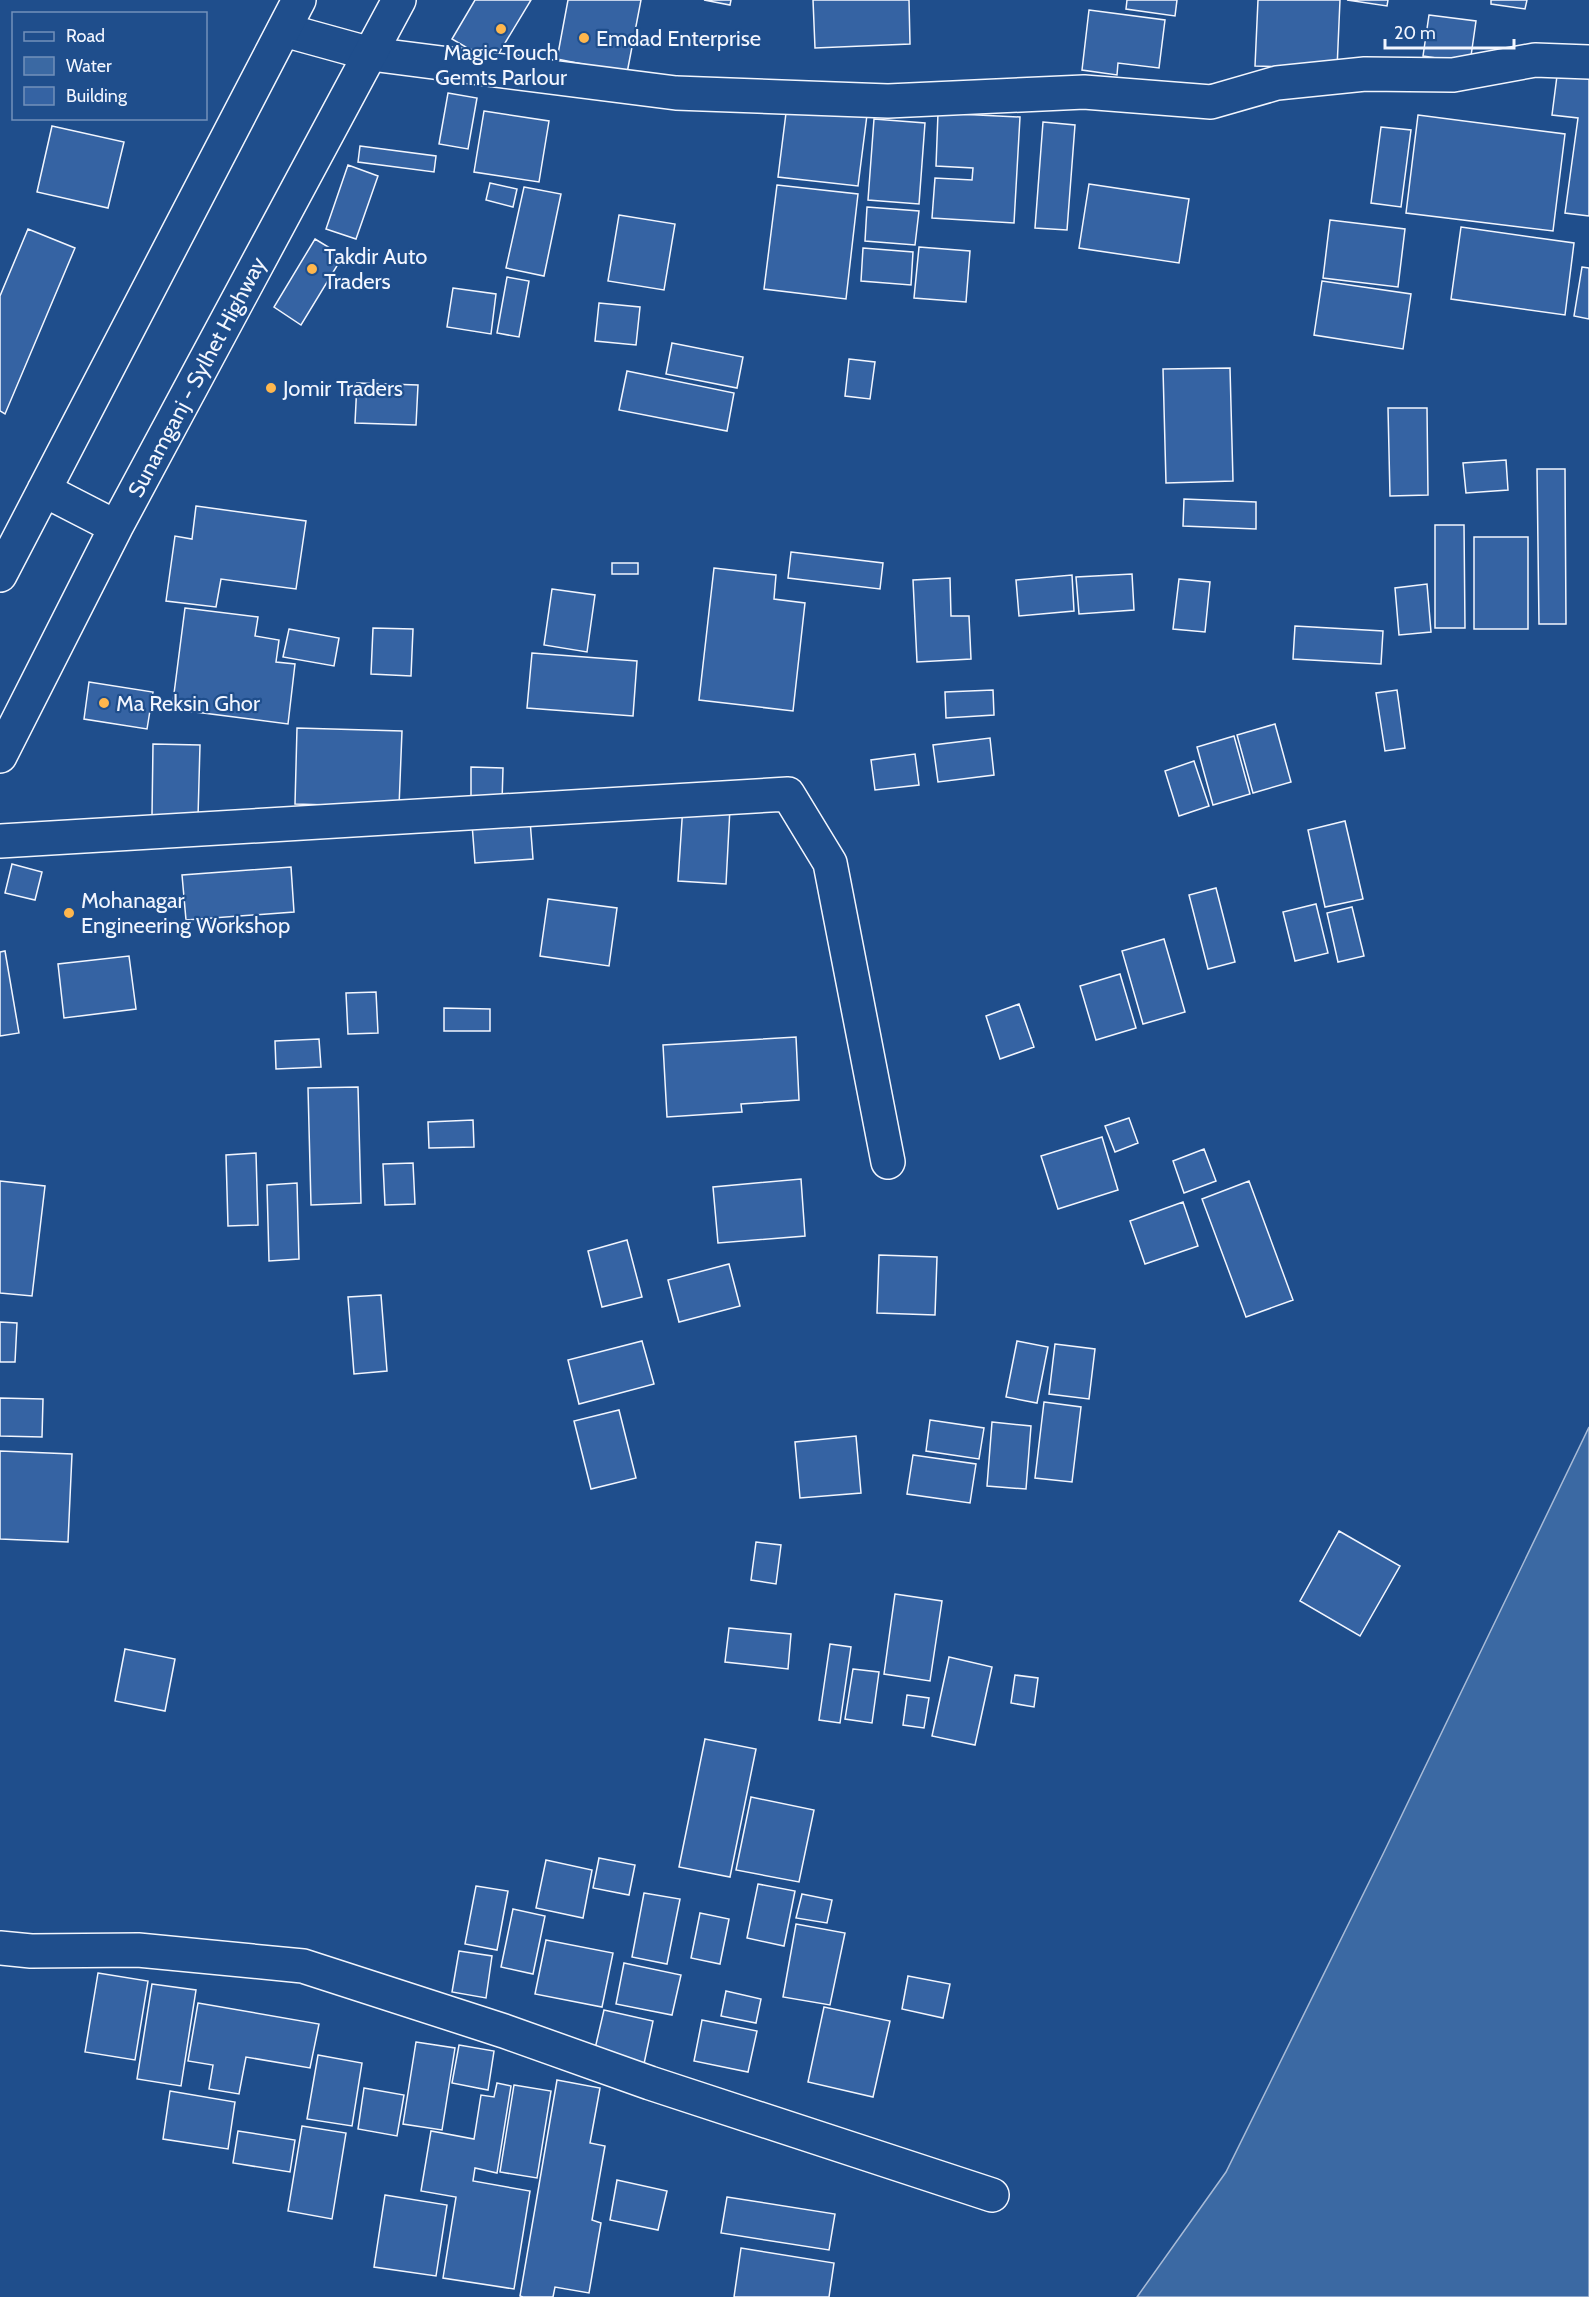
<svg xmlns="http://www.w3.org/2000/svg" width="1589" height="2297" font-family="Cabin,sans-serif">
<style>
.water{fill:#3b69a3;stroke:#a8bbd7;stroke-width:1.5}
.building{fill:#3563a3;stroke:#f2f6ff;stroke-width:1.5}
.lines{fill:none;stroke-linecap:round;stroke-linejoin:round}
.minor-casing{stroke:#f2f6ff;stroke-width:36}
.primary-casing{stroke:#f2f6ff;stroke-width:36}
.minor{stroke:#1f4e8c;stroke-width:33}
.primary{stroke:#1f4e8c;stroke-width:33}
.poi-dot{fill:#ffb74d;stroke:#1f4e8c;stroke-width:2}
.labels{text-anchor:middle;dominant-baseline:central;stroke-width:4.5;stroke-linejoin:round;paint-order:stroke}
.poi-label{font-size:22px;fill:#f2f6ff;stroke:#1f4e8c;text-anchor:start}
.street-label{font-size:22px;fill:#f2f6ff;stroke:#1f4e8c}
</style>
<rect width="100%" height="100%" fill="#1f4e8c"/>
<path class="water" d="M1589,1427V2297H1137L1226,2172L1384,1852Z"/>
<path class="building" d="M475,0H531L493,63L452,39Z
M568,0H641L627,73L557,59Z
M704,0H731L730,5Z
M813,0H909L910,44L815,48Z
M1127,0H1177L1175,16L1126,9Z
M1258,0H1340L1337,69L1255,66Z
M1347,0H1388L1387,6Z
M1491,0H1527L1525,9L1491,4Z
M1089,10L1165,20L1159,68L1118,63L1117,75L1082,70Z
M1429,15L1476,21L1470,63L1423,56Z
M1558,68L1589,72V216L1565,213L1578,118L1552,115Z
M448,93L477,98L468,149L439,144Z
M787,105L867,115L858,186L778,177Z
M484,111L549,121L539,182L474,172Z
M938,113L1020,117L1014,223L932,218L935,178L972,180L973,168L936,166Z
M1418,115L1565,134L1553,231L1406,213Z
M874,119L925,123L919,204L868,200Z
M1043,122L1075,125L1067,230L1035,228Z
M52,126L124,142L108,208L37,192Z
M1381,127L1411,130L1401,207L1371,203Z
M360,146L436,156L434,172L358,162Z
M348,165L378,176L356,239L326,229Z
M490,183L517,189L513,207L486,200Z
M1089,184L1189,199L1179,263L1079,248Z
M777,185L858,194L846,299L764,289Z
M524,187L561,194L544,276L506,268Z
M867,207L919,211L915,245L865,241Z
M619,215L675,224L664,290L608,281Z
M1330,220L1405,229L1398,287L1323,278Z
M1461,227L1574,243L1565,315L1451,299Z
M28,229L75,248L5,414L0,411V296Z
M315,239L343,256L301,325L274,307Z
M919,247L970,251L966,302L914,298Z
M863,248L913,252L911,285L861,281Z
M1582,267L1589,268V319L1574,316Z
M507,277L529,281L519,337L497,333Z
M1322,281L1411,294L1403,349L1314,335Z
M453,288L496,294L491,334L447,327Z
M599,303L640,307L636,345L595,341Z
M672,343L743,357L737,388L666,374Z
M849,359L875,362L870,399L845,396Z
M1230,368L1233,481L1166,483L1163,369Z
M627,371L734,393L727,431L619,410Z
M357,383L418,385L416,425L355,423Z
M1388,408H1427L1428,495L1390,496Z
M1506,460L1508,490L1466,493L1463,463Z
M1537,469H1565L1566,624H1539Z
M1184,499L1256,502V529L1183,526Z
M196,506L306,521L296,589L221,579L216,607L166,601L175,536L192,539Z
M1435,525H1464L1465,628H1435Z
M1474,537H1528V629H1474Z
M791,552L883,563L880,589L788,578Z
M612,563H638V574H612Z
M714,568L776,575L774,599L805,603L793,711L699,700Z
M1132,574L1134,610L1079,614L1076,577Z
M1072,575L1074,611L1019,616L1016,580Z
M950,578L951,616H969L971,659L917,662L913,580Z
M1179,579L1210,582L1205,632L1173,629Z
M1427,584L1431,632L1399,635L1395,588Z
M552,589L595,595L587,652L544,645Z
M185,608L258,617L255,636L279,640L276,662L295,664L288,724L172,709Z
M1295,626L1383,631L1381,664L1293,659Z
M373,628L413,629L411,676L371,674Z
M289,629L339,638L334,666L283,657Z
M532,653L637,661L633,716L527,708Z
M89,682L153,692L147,729L84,719Z
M993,690L994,715L946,718L945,692Z
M1397,690L1405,748L1385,751L1376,693Z
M1275,724L1291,782L1253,793L1237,735Z
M297,728L402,731L399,807L295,804Z
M1234,736L1250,794L1213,805L1197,747Z
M990,738L994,775L938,782L933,745Z
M153,744L200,745L198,817L152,816Z
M915,754L919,785L875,790L871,760Z
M1194,761L1209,806L1179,816L1165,771Z
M471,767L503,768L502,802L471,801Z
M683,805L730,808L726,884L678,881Z
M530,820L533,859L475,863L472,824Z
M1345,821L1363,899L1325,907L1308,830Z
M12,864L42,872L35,900L5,893Z
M291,867L294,912L186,920L182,875Z
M1216,888L1235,962L1208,969L1189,895Z
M548,899L617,908L609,966L540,956Z
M1316,904L1328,953L1295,961L1283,912Z
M1352,907L1364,956L1338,962L1327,913Z
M1164,939L1185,1012L1143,1024L1122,951Z
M5,951L19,1033L0,1036V952Z
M129,956L136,1009L64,1018L58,964Z
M1120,974L1136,1028L1096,1040L1080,986Z
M376,992L378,1033L348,1034L346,993Z
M1019,1004L1034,1047L1000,1059L986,1016Z
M444,1008L490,1009V1031H444Z
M796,1037L799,1100L741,1104L742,1112L667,1117L663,1045Z
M319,1039L321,1067L276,1069L275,1041Z
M358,1087L361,1203L311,1205L308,1088Z
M1129,1118L1138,1143L1115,1152L1105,1126Z
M473,1120L474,1147L429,1148L428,1122Z
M1102,1137L1118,1190L1058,1209L1041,1156Z
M1204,1149L1216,1181L1184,1193L1173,1161Z
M256,1153L258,1225L228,1226L226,1155Z
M413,1163L415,1204L385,1205L383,1164Z
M801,1179L805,1236L718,1243L713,1187Z
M0,1181L45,1186L32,1296L0,1293Z
M1249,1181L1293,1300L1246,1317L1202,1199Z
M297,1183L299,1259L269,1261L267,1185Z
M1183,1202L1198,1246L1145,1264L1130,1221Z
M627,1240L642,1297L602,1307L588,1251Z
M879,1255L937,1257L935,1315L877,1313Z
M729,1264L740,1306L679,1322L668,1280Z
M381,1295L387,1371L354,1374L348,1297Z
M0,1322L17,1323L15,1362H0Z
M642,1341L654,1384L579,1404L568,1360Z
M1017,1341L1048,1347L1037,1403L1006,1397Z
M1055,1344L1095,1349L1089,1399L1049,1394Z
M0,1398L43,1399L42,1437L0,1436Z
M1044,1402L1081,1407L1072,1482L1035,1478Z
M619,1410L636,1478L591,1489L574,1421Z
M930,1420L984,1428L979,1459L926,1451Z
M992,1422L1031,1426L1026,1489L987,1486Z
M856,1436L861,1493L800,1498L795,1442Z
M0,1451L72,1454L68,1542L0,1539Z
M913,1455L976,1464L970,1503L907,1494Z
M1339,1531L1400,1566L1360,1636L1300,1601Z
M756,1542L781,1545L776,1584L751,1580Z
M895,1594L942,1601L930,1681L884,1674Z
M729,1628L791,1634L788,1669L725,1662Z
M830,1644L851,1647L840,1723L819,1720Z
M125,1649L175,1659L165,1711L115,1701Z
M949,1657L992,1667L975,1745L932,1736Z
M853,1669L879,1672L872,1723L845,1719Z
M1015,1675L1038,1678L1034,1707L1011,1703Z
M907,1695L929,1698L924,1728L903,1725Z
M705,1739L756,1749L730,1877L679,1867Z
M751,1797L814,1810L799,1882L736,1870Z
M599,1858L635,1865L629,1895L593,1888Z
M546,1860L592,1870L583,1918L536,1908Z
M758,1884L795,1891L784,1946L747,1938Z
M476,1886L508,1891L497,1950L465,1944Z
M644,1893L680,1899L667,1964L632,1957Z
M802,1894L832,1900L827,1923L796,1918Z
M513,1909L545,1916L533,1974L501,1967Z
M700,1913L729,1919L720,1964L691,1958Z
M796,1924L845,1933L830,2005L783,1997Z
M546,1940L613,1953L602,2007L535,1994Z
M459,1951L492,1956L486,1998L452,1992Z
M624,1963L681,1975L672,2015L616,2004Z
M98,1973L148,1981L135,2060L85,2052Z
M908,1976L950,1984L943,2018L902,2009Z
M152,1984L196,1990L181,2086L137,2079Z
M726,1991L761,1999L756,2023L721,2016Z
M198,2003L319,2024L310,2068L246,2057L239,2094L209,2089L213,2065L188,2061Z
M824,2007L890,2021L873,2097L808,2082Z
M604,2010L653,2021L644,2064L594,2053Z
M702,2020L757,2031L748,2072L694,2061Z
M416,2042L455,2048L442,2130L403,2124Z
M459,2045L494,2051L488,2090L452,2083Z
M318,2055L362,2063L352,2126L307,2119Z
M557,2080L600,2088L590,2143L605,2146L592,2220L601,2223L589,2293L555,2287L553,2297H523L520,2296Z
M497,2083L511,2086L497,2173L475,2168L473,2181L530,2191L514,2289L443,2278L456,2197L421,2191L431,2131L474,2139L481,2095L494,2097Z
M514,2085L551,2091L537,2178L500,2172Z
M364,2088L404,2095L397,2136L358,2129Z
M170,2091L235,2102L228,2149L163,2139Z
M302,2126L346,2133L332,2219L288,2211Z
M238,2131L295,2140L290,2172L233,2163Z
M617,2180L667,2191L658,2230L610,2220Z
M385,2195L447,2205L436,2276L374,2267Z
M727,2197L835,2214L829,2250L721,2233Z
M741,2248L834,2263L829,2297H734Z"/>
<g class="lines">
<g class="minor-casing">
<path id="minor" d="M284,30L371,54L676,93L888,101L1084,92L1211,102L1277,83L1365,74L1453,75L1535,60L1589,62
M0,841L788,794L830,863L888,1162
M0,1948L31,1951L138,1950L303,1966L504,2031L650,2083L992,2195"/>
</g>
<g class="primary-casing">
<path id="primary" d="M44,490L116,527
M0,575L299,0
M0,756L116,527L399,0"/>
</g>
<use href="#minor" class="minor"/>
<use href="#primary" class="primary"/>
</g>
<g class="poi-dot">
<circle cx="501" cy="29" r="6"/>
<circle cx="584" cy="38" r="6"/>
<circle cx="312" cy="269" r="6"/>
<circle cx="271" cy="388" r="6"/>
<circle cx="104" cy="703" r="6"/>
<circle cx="69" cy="913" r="6"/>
</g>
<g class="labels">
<g class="poi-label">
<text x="596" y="38">Emdad Enterprise</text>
<text x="501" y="52" text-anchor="middle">Magic Touch<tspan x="501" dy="25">Gemts Parlour</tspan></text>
<text x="324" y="256">Takdir Auto<tspan x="324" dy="25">Traders</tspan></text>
<text x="283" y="388">Jomir Traders</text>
<text x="116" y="703">Ma Reksin Ghor</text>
<text x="81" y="900">Mohanagar<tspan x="81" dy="25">Engineering Workshop</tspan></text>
</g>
<g class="street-label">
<text transform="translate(197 377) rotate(-62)">Sunamganj - Sylhet Highway</text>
</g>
</g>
<rect x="12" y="12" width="195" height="108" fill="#1f4e8c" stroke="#7391ba" stroke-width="1.5"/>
<rect x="24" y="32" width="30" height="9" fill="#1f4e8c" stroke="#7391ba" stroke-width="1.5"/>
<text x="66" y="42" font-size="18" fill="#f2f6ff">Road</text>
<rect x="24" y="57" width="30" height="18" fill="#3b69a3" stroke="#7391ba" stroke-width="1.5"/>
<text x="66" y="72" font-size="18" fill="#f2f6ff">Water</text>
<rect x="24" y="87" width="30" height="18" fill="#3563a3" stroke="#7391ba" stroke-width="1.5"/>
<text x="66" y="102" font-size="18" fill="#f2f6ff">Building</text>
<path d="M1385 39v9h129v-9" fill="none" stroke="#f2f6ff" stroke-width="3"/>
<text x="1394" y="39" font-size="18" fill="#f2f6ff" stroke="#1f4e8c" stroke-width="4.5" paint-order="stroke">20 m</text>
</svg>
